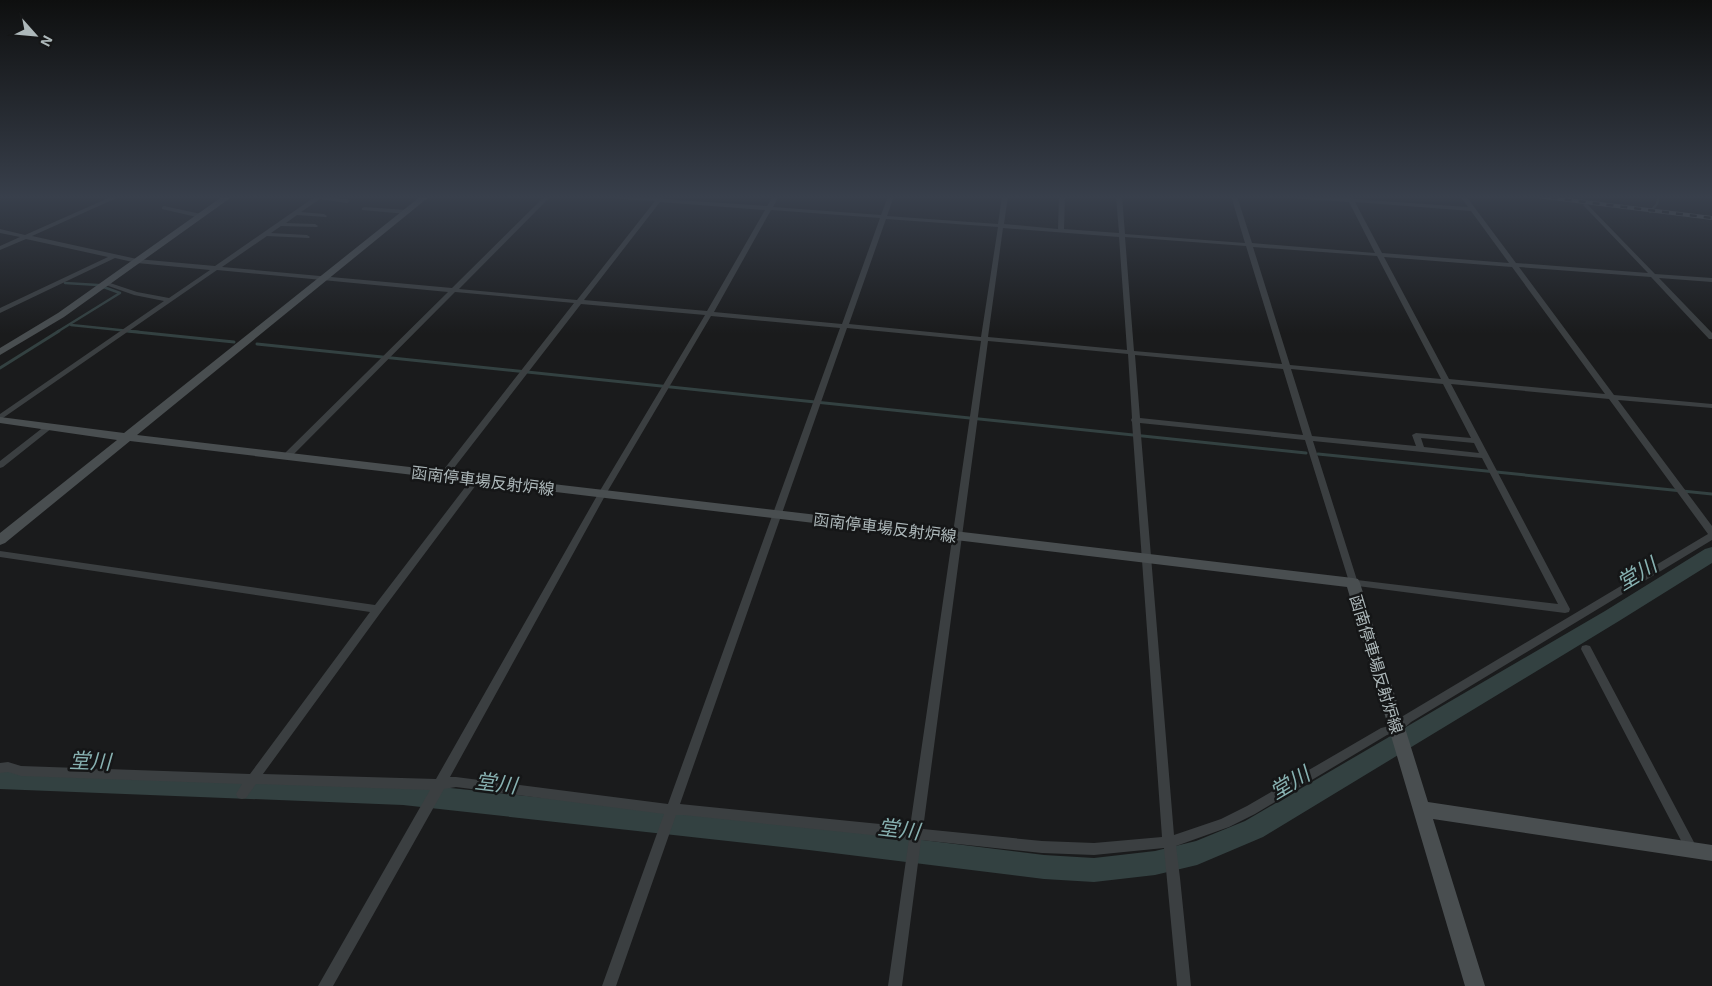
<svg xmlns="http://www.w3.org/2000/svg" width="1712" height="986" font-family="'Exo 2','Noto Sans JP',sans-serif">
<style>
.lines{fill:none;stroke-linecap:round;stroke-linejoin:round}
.stream-far1{stroke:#334141;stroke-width:2.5}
.stream{stroke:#334141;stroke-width:3}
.river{fill:#334141;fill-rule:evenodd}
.street{fill:#3b3f41;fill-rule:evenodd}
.secondary{fill:#494e50;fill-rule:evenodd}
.rail-casing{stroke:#525759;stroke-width:4}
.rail{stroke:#151617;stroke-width:2.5;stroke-dasharray:7;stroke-linecap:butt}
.labels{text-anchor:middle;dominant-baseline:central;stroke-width:5;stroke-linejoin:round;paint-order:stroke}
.street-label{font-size:16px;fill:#adb8ba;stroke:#151617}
.near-water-label{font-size:21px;font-style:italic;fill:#88b2b2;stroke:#151617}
</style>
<rect width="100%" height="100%" fill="#1a1b1c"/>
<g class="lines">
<path class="stream-far1" d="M1650,212L1657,204L1659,196
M71,325L139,332
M57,332L120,293L98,285L65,283"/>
<path class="stream" d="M127,331L234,342
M257,344L1306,453
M0,368L59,331
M1318,454L1712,494"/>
<path class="river" d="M1712,547V563L1619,621L1263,837L1197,865L1155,875L1094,882L1044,879L809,850L403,805L0,789V769L403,783L809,826L1044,855L1094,858L1155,851L1196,841L1245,821L1605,611L1705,549Z"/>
<path class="street" d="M113,196H121L32,236L137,259L215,266L316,196L347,199L350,201L347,203L320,199L301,212L324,214L327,216L326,217L297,215L286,223L315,224L318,226L317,227L281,226L271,233L307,235L310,237L309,238L267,236L222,267L452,288L545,196H551L459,289L577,300L655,201L607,198L604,196L657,198L659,196H663V199L767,206L773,196H779L773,207L881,215L888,196H894L887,216L998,224L1002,196H1008L1004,224L1058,229L1059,196H1065L1064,229L1119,233L1116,196H1122L1125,234L1245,243L1231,196H1237L1252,243L1375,253L1349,202L1289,198L1286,196L1347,198L1346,196H1352L1353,199L1468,207L1460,196H1466L1516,263L1648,273L1584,206L1583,205L1586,203L1655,274L1712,278V282L1659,278L1712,333V339H1709L1651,277L1519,267L1614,395L1712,404V408L1618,400L1712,526V540L1411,722L1400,732L1387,735L1255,814L1229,827L1176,846L1180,878L1191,986H1177L1164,848L1094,855L1042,853L921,840L902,986H888L909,839L683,815H676L616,986H602L664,814L456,787L444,789L333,986H318L430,790L256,784L246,798L242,799L238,798L236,794L242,784L21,776L8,772L0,773V763L8,762L21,766L250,774L370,612L0,557V551L375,605L473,477H479L480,479L479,481L381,612L263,774L436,779L598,494L705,315L581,304L447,477L444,478L440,475L441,473L574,303L455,292L290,458L287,459L283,456L284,454L448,292L217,270L0,420V414L164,301L134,295L103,284V282H107L137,292L169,298L210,270L137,263L115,258L0,313V308L108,257L26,239L0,250V246L20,237L0,233V229L25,235ZM660,202L765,210L707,311L584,300ZM1355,202L1471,211L1509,263L1382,253ZM771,210L880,218L842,324L714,312ZM886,219L998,227L981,337L849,324ZM1003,228L1119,237L1127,350L988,337ZM1125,237L1246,246L1282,364L1134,351ZM1253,247L1377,256L1441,379L1290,365ZM1384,257L1512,267L1605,394L1449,379ZM711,316L840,328L668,804L456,777H450L606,494ZM847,328L981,341L910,827L680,804ZM988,341L1128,354L1132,418L1131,420L1132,422L1162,837L1094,843L1042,841L923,829ZM1135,355L1283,369L1303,435L1140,418ZM1291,369L1443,384L1471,438L1416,433L1412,435L1416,446L1312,436ZM1451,384L1609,399L1708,534L1403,716L1393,725L1381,728L1247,806L1221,819L1174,835L1140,423L1305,440L1350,585L1565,613L1569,612L1570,609ZM1421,438L1474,443L1479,453L1424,447ZM1313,441L1482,458L1558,604L1357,580Z
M164,206L201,214L204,216L201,218L162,209V207Z
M364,207L407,210L410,212L407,214L362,210V208Z
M45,426H48L52,428L3,467L0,468V461Z
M1586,645L1590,646L1696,846L1698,850L1696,854L1692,856L1688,854L1581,649L1582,646Z"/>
<path class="secondary" d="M223,196H233L64,317L0,355V348L58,313Z
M421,196H430L137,435L1353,578L1358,579L1360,583L1428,802L1712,845V861L1433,819L1485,986H1465L1347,587L130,441L5,543L0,545V533L117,440L0,423V417L124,433Z"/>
<g class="rail-casing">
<path id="rail" d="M1537,196L1712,218"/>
</g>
<use href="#rail" class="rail"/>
</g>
<linearGradient id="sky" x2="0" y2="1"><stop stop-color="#0e0f0f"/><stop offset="0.59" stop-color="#383f4b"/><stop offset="1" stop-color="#383f4b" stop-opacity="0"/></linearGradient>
<rect width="1712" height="334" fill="url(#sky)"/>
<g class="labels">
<g class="street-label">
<text transform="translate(483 480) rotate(7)">函南停車場反射炉線</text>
<text transform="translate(885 527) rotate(7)">函南停車場反射炉線</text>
<text transform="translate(1377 664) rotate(73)">函南停車場反射炉線</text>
</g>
<g class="near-water-label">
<text transform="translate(1636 573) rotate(-31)">堂川</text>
<text transform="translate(90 760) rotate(2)">堂川</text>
<text transform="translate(496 782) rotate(7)">堂川</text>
<text transform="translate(1289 782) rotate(-31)">堂川</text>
<text transform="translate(899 828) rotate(7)">堂川</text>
</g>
</g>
<g transform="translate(35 35) rotate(117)" stroke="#151617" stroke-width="4" paint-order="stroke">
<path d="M0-4L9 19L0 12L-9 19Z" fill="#adb8ba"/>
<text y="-8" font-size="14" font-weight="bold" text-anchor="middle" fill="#adb8ba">N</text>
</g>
</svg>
